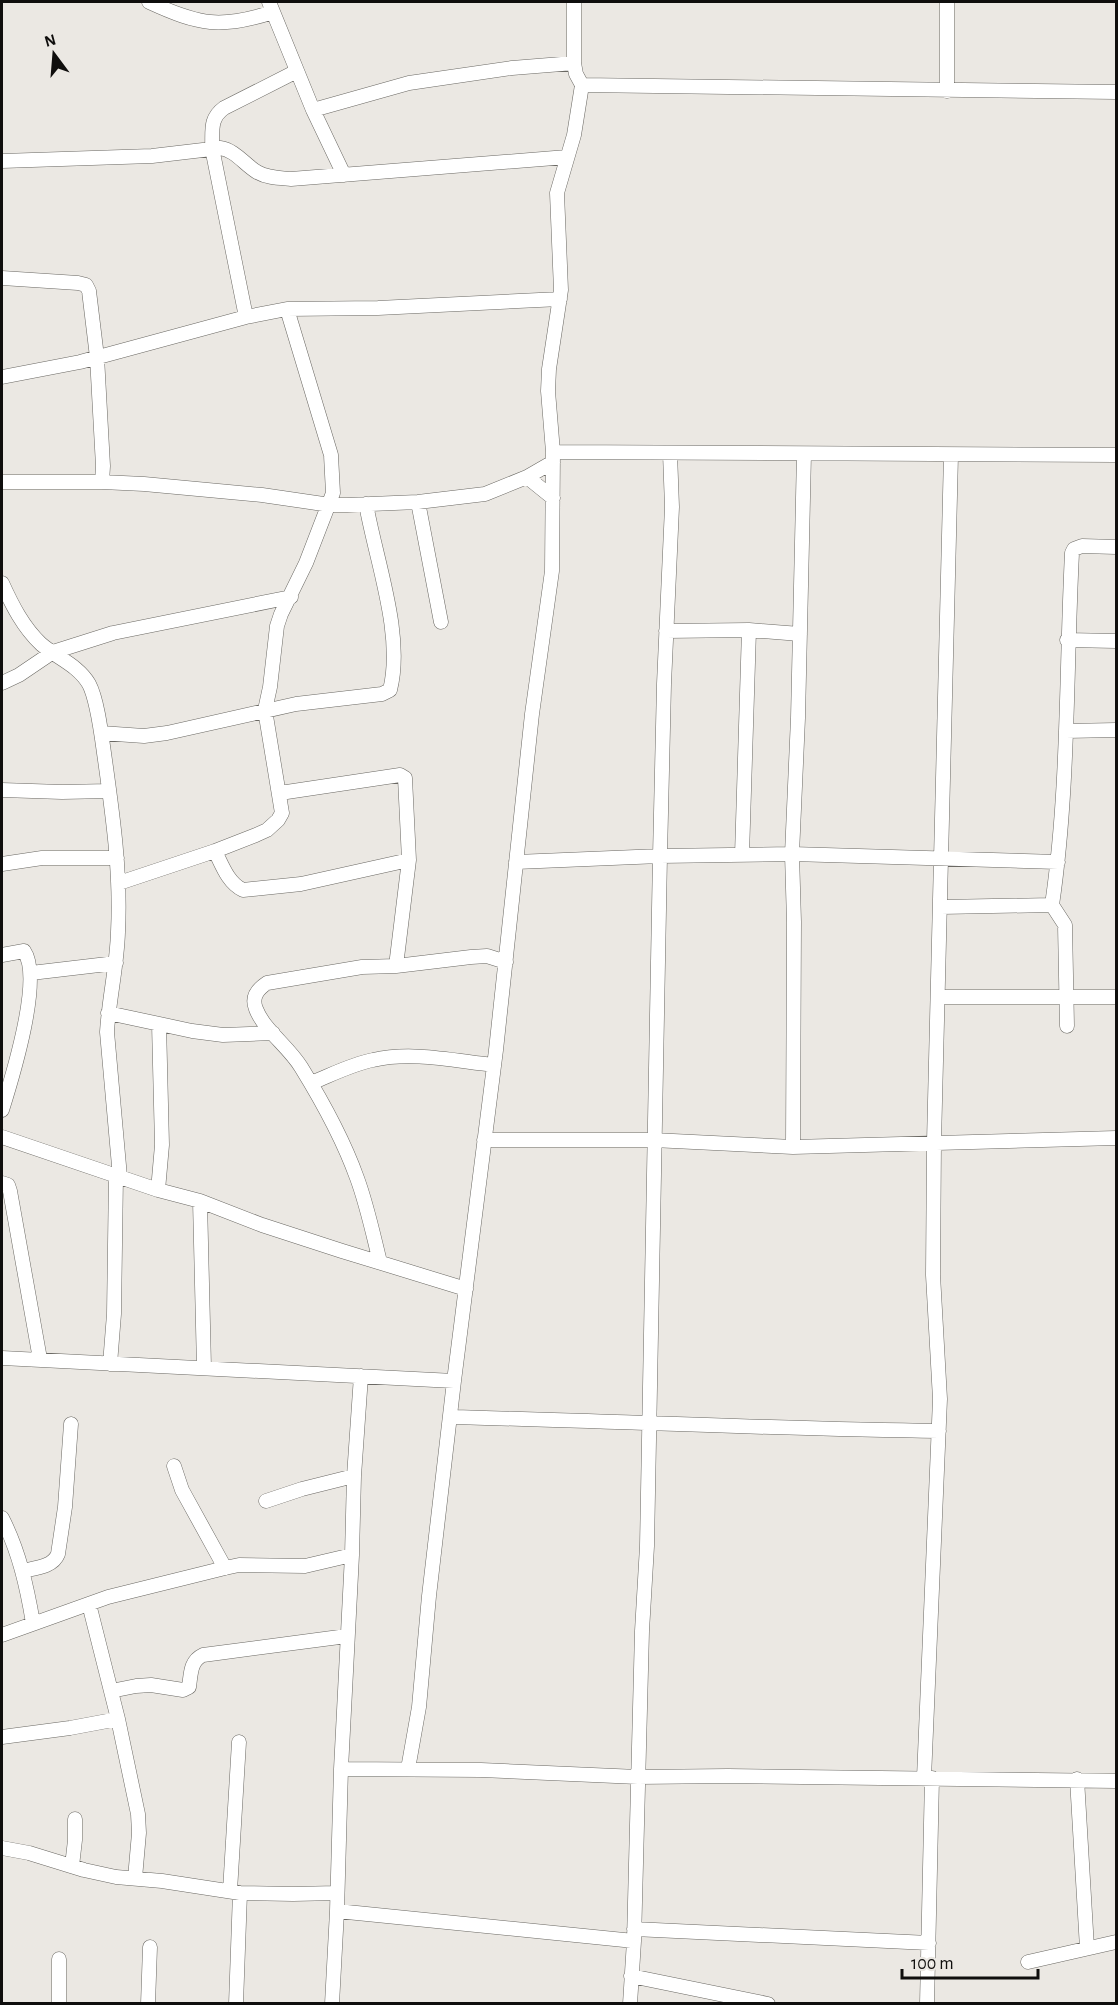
<svg xmlns="http://www.w3.org/2000/svg" width="1118" height="2005" font-family="'Alegreya Sans',sans-serif">
<style>
.lines{fill:none;stroke-linecap:round;stroke-linejoin:round}
.minor-casing{stroke:#6a6863;stroke-width:15}
.minor{stroke:#fff;stroke-width:14}
</style>
<rect width="100%" height="100%" fill="#ebe8e3"/>
<g class="lines">
<g class="minor-casing">
<path id="minor" d="M149,2C199,25 221,29 273,12
M269,2L313,110L344,175
M947,2V91
M582,85L1116,92
M313,110L409,83L512,68L574,63
M2,161L152,156L220,148C235,150 244,164 257,172C267,178 279,178 291,179L567,157
M2,278L78,283L86,285L89,291L97,357L103,466L102,482
M246,317L212,148C213,131 209,119 224,108L297,71
M2,377L80,362L246,317L287,309L378,308L560,299
M553,452L1116,455
M527,477L553,498
M2,482H102L144,484L262,495L330,505H347L418,502L485,494L527,477L553,462
M418,502L441,622
M2,583C12,605 23,627 41,644C57,658 78,665 89,684C98,701 102,740 105,760C113,817 121,874 118,932C117,966 109,998 107,1032L120,1177
M666,631L749,630L800,634
M1067,640L1116,641
M2,683L19,675L53,652L113,633L291,597
M1066,731L1116,730
M101,733L144,736L167,733L296,704L382,694L390,690C404,635 376,561 366,504
M2,790L62,792L109,791
M280,793L400,775L405,778L409,860L396,966
M215,851C222,865 228,883 243,890L301,884L409,860
M742,855L749,630
M516,862L660,856L792,854L1058,862
M2,864L42,858H117
M119,883L215,851L256,835L267,830L278,820L282,813L265,710L270,687L277,626L281,614L306,563L333,493L331,455L287,309
M941,907L1052,905
M2,955L24,951C43,978 12,1078 2,1110
M31,973L116,963
M939,997H1116
M108,1013L192,1031L223,1035L273,1033
M1067,1026L1065,925L1052,905C1069,789 1066,670 1072,553L1074,549L1082,546L1116,547
M311,1083C331,1075 352,1064 373,1060C412,1051 455,1061 494,1065
M2,1137L158,1190L200,1201L262,1225L342,1251L466,1289
M484,1140H653L793,1147L1116,1138
M793,1147L794,922L792,854L798,718L804,454
M2,1183L8,1185L10,1191L40,1359
M158,1190L162,1145L159,1024
M200,1201L204,1367
M380,1262C373,1234 367,1205 357,1178C343,1139 322,1101 301,1067C288,1046 264,1030 256,1009C251,997 258,989 267,983L362,967L396,966L471,957L487,956L506,962
M2,1358L454,1381
M110,1364L114,1314L116,1176
M450,1417C613,1421 776,1429 939,1431
M174,1466L182,1490L225,1568
M266,1501L302,1489L354,1476
M2,1518C19,1551 27,1587 33,1623
M22,1571C35,1568 53,1567 58,1554L65,1507L71,1424
M89,1604L118,1719L138,1814L139,1833L135,1878
M2,1635L108,1597L225,1568L239,1565L305,1566L352,1555
M111,1691L136,1686L151,1685L183,1690L189,1687C191,1674 190,1661 203,1655L347,1636
M2,1737L70,1728L118,1719
M341,1769L352,1555L354,1476L361,1376
M408,1769L419,1707L429,1596L454,1381L496,1050L532,714L552,571L553,452L548,391L549,369L561,290L557,193L574,135L582,85L576,74L574,63V2
M924,1778L940,1399L933,1275L934,1142L951,455
M1077,1779L1087,1948
M2,1848L29,1853L84,1870L116,1877L162,1881L240,1893L293,1894L337,1893
M72,1866L75,1840V1819
M230,1891L239,1742
M337,1911L634,1941
M634,1929L929,1943
M59,1959V2004
M1028,1962L1116,1942
M631,1976L768,2004
M148,2004L150,1947
M236,2004L240,1893
M332,2004L337,1911L341,1769L481,1770L638,1777L728,1776L1116,1781
M630,2004L634,1941L642,1631L647,1546L660,856L664,684L672,507L670,453
M927,2004L932,1778"/>
</g>
<use href="#minor" class="minor"/>
</g>
<rect width="1118" height="2005" fill="none" stroke="#0f0e0d" stroke-width="6"/>
<g transform="translate(54 54) rotate(344)" stroke="#ebe8e3" stroke-width="4.5" paint-order="stroke">
<path d="M0-4.5L10 22L0 15L-10 22Z" fill="#0f0e0d"/>
<text y="-9" font-size="16" font-weight="bold" text-anchor="middle" fill="#0f0e0d">N</text>
</g>
<path d="M902 1969v9h136v-9" fill="none" stroke="#0f0e0d" stroke-width="3"/>
<text x="911" y="1969" font-size="18" fill="#0f0e0d" stroke="#ebe8e3" stroke-width="4.5" paint-order="stroke">100 m</text>
</svg>
